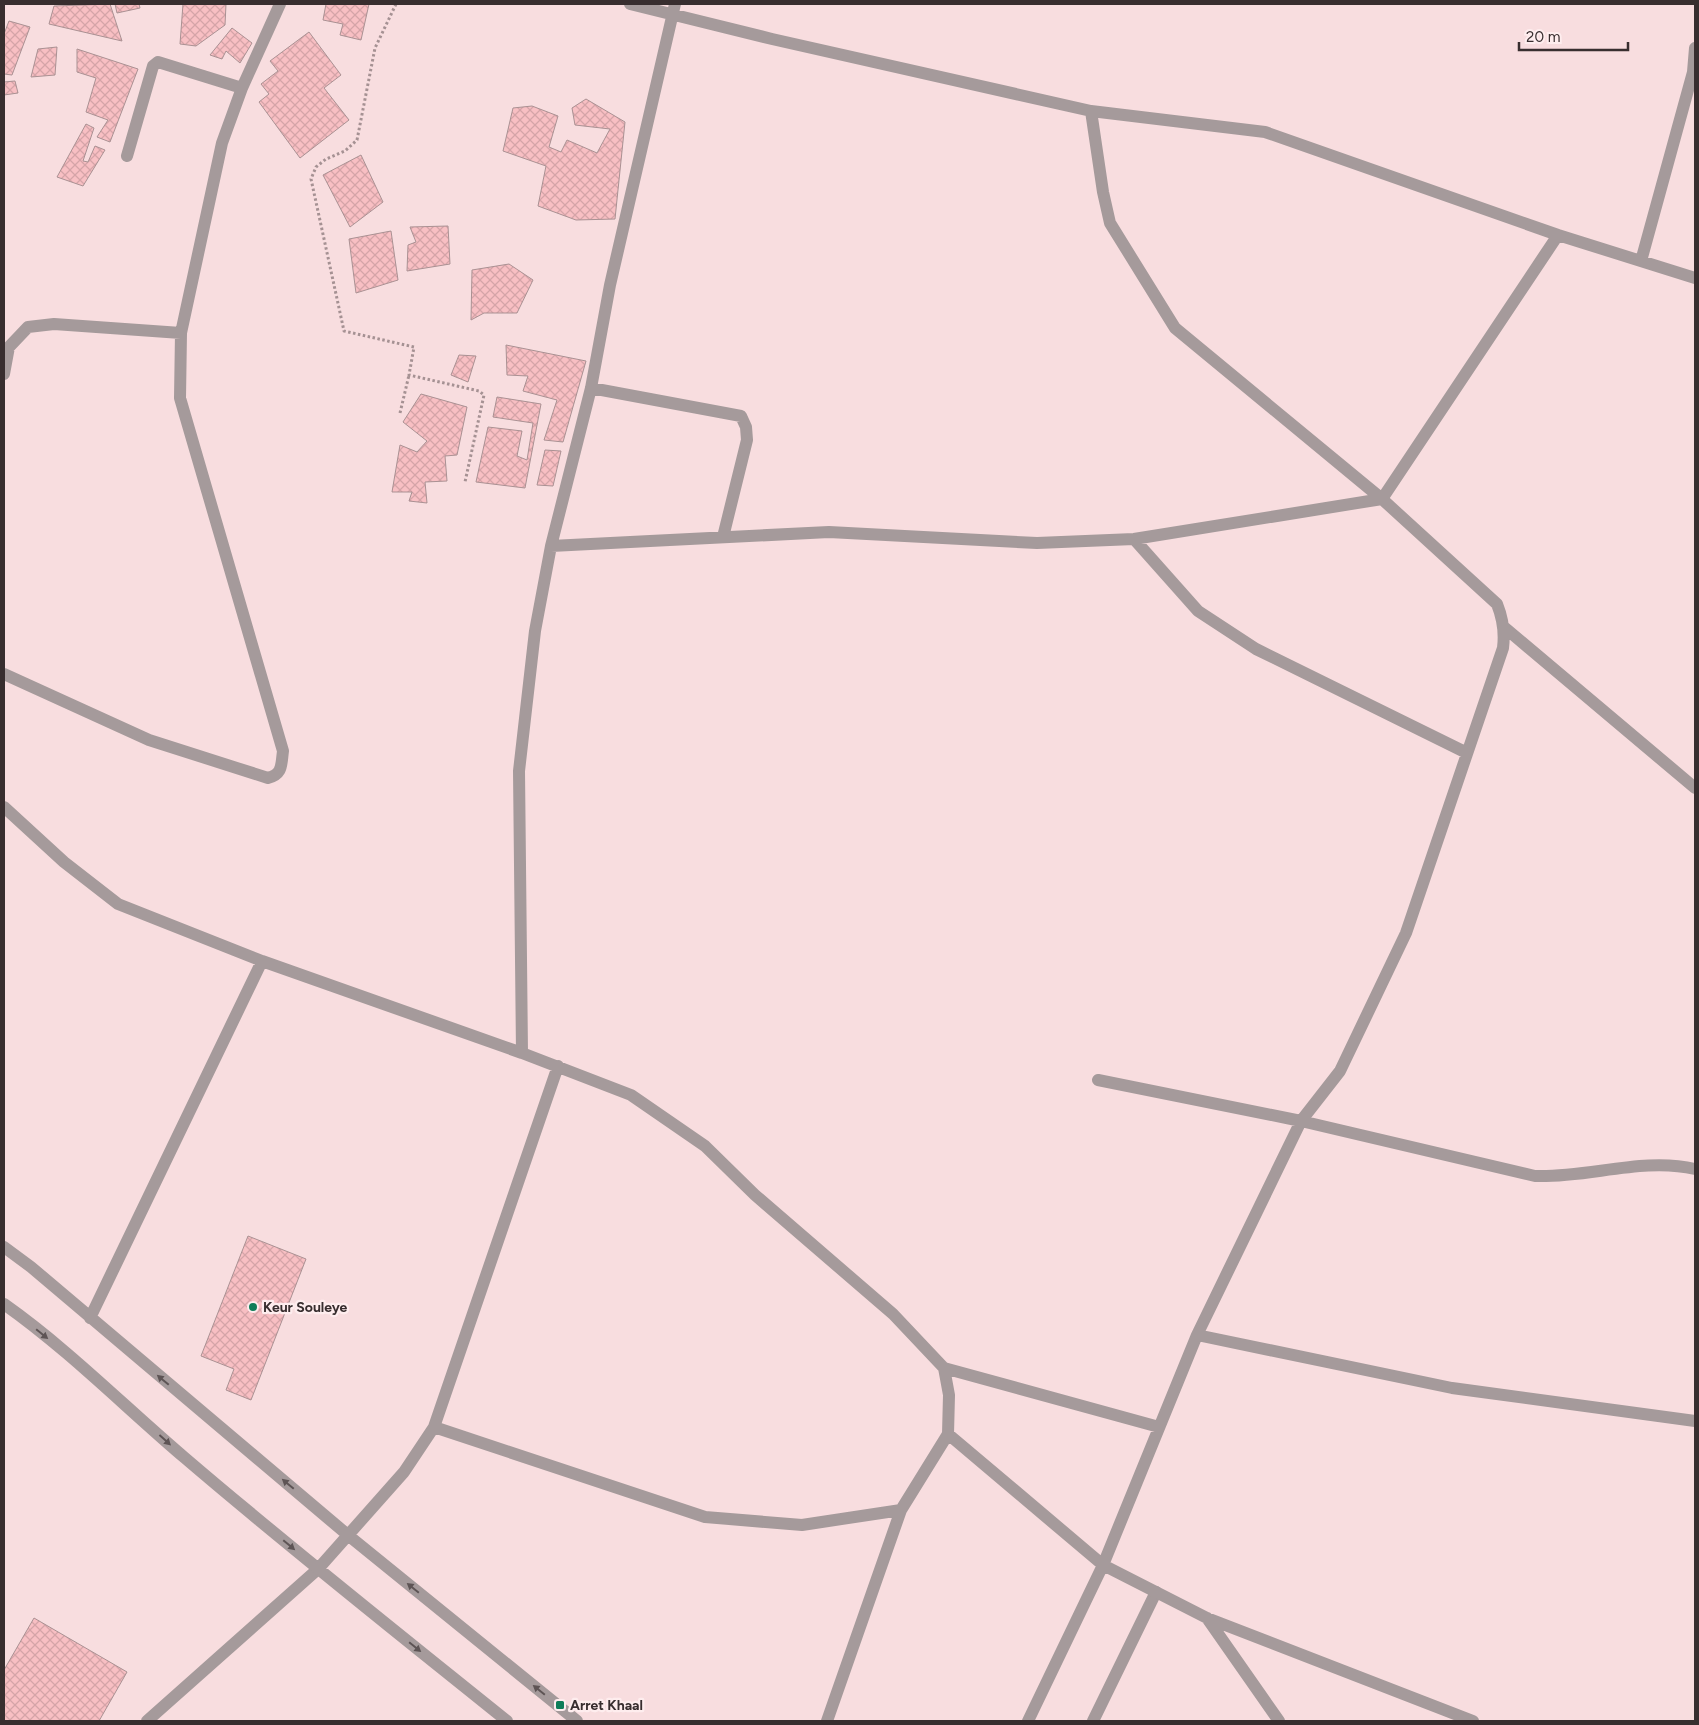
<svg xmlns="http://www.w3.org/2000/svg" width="1699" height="1725" font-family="Figtree,sans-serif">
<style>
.building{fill:url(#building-cross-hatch);stroke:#aa9193}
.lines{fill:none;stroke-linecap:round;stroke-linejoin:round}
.path{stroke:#a59193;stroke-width:3;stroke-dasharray:2.5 2.5;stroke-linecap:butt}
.service{stroke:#a59a9b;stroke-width:12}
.minor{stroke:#a59a9b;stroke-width:12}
.oneway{fill:#5e5455}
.poi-dot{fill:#0f7d59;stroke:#feedee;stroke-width:2}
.labels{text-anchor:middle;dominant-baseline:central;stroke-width:4.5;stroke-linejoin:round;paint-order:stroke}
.poi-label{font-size:14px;font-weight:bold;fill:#382e2f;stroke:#feedee;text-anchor:start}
</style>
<defs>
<pattern id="building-cross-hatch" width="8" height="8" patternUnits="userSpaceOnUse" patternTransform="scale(1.25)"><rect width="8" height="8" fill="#f8bfc3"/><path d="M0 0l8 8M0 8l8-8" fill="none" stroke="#d5a4a8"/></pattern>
</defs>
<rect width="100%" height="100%" fill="#f8dddf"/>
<path class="building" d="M110,4L122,41L49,24L54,6Z
M115,4H139L140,8L117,13Z
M183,4H226L225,25L196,46L180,44Z
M326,4H369L361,40L340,35L343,24L323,20Z
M9,21L30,27L12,75L4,74V34Z
M232,28L252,43L240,63L226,51L222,59L210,55Z
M309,32L341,75L324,88L349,120L300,158L259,102L269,94L261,84L278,71L270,61Z
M57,47L55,75L31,77L38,49Z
M77,49L138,69L110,142L97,137L108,120L86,112L96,78L77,72Z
M15,81L18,93L4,95V82Z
M586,99L625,122L615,219L576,220L538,206L546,166L503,151L513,108L532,106L558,116L549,147L561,152L567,140L597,153L610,129L575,125L572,108Z
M86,124L94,128L83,161L88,162L95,146L105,150L83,186L57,177Z
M361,155L383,202L350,227L323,175Z
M448,226L450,264L407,271L408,245L416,242L410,227Z
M391,231L398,280L356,293L349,239Z
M509,264L533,280L517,313H484L471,320L472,270Z
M506,345L586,361L563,442L544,440L557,400L523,391L528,376L507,375Z
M459,355L476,356L468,382L451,375Z
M421,394L467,407L457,455L445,456L447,481L425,482L427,503L409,501L412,492H392L400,445L417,452L427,441L403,422Z
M497,397L541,404L525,488L476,482L488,427L522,431L517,456L527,460L533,423L493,417Z
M545,450L561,451L553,486L537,485Z
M248,1236L306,1259L251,1400L226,1390L234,1369L201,1356Z
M34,1618L127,1672L99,1721H4V1670Z"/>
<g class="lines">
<path class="path" d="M396,4L375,48L357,140L345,151L326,159L316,167L311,179L344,331L414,347L409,375L479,391L484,395L465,482
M400,413L409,375"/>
<path class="service" d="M147,1721L318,1569
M1093,1721L1156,1592"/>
<path class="minor" d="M630,4L772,39L1091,111L1265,132L1558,235L1695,278
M127,156L153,66L158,62L242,88
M1641,261L1693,72L1695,48
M4,374L9,347L28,327L54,324L181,333
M591,388L741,416L746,427L747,440L723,537
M1134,539L1198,611L1256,649L1467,753
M551,546L829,532L1037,543L1134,539L1382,499L1558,235
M1504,627L1695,788
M4,674L149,740L268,778C283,774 281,765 283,751L180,398L181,333L222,143L242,88L280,4
M4,807L64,862L118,904L262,961L522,1053L631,1095L705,1146L755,1195L893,1314L944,1368L1159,1427
M522,1053L519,771L535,631L551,546L591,388L610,285L675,4
M1098,1080L1301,1121L1535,1176C1588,1178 1643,1157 1695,1169
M4,1247L31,1267L349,1536L577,1721
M4,1304C69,1350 125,1407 185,1458C290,1548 399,1634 507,1721
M90,1318L262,961
M1197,1335L1452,1388L1695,1421
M434,1427L705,1517L802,1525L901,1510
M948,1434L1103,1565L1207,1618L1473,1721
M318,1569L404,1472L434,1427L558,1066
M1207,1618L1279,1721
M827,1721L901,1510L948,1434L949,1395L944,1368
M1028,1721L1103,1565L1197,1335L1301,1121L1340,1071L1406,933L1503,648C1505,632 1503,619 1497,604L1382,499L1175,328L1110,223L1103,192L1091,111"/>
</g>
<defs><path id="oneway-solid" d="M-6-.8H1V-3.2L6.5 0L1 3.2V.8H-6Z" transform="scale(1.25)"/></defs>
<g class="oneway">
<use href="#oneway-solid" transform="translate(42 1334) rotate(39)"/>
<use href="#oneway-solid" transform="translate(163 1380) rotate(-140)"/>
<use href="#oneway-solid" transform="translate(165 1440) rotate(42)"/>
<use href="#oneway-solid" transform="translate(288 1484) rotate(-140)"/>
<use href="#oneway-solid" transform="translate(289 1545) rotate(40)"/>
<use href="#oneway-solid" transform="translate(413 1588) rotate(-141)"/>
<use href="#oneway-solid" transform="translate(415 1647) rotate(39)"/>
<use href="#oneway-solid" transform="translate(539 1690) rotate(-141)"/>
</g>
<g class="poi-dot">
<circle cx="253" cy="1307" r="5"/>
<rect x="555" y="1700" width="10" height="10" rx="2.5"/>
</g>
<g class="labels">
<g class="poi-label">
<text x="263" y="1307">Keur Souleye</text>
<text x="570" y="1705">Arret Khaal</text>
</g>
</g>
<rect width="1699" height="1725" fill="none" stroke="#382e2f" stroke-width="10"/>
<path d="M1519 42v8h109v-8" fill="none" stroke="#382e2f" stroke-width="2.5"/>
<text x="1526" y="42" font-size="15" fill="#382e2f" stroke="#feedee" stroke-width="4" paint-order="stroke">20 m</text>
</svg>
